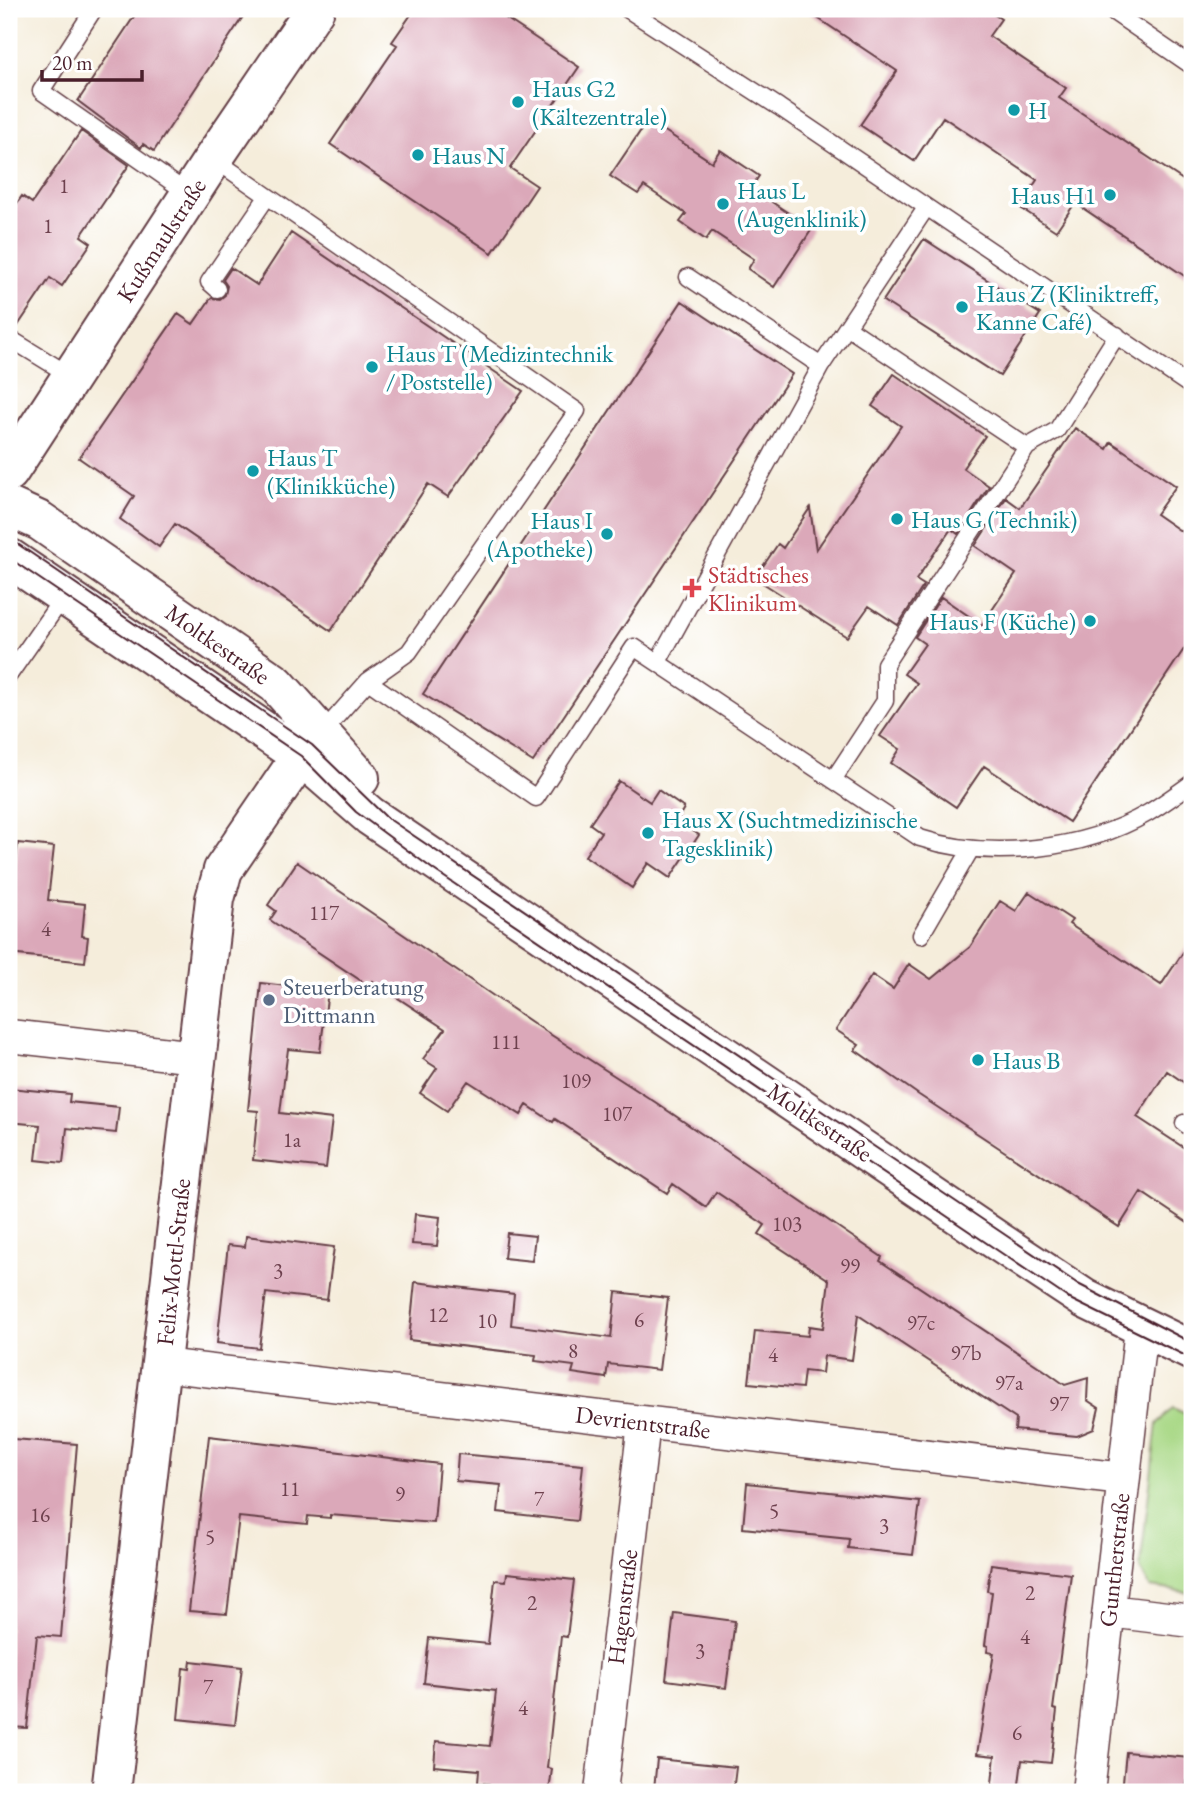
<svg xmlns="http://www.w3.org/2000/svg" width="1201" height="1801" font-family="'EB Garamond',serif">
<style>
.green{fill:#a8d885;stroke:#797c58;stroke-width:2}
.building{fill:#dba8b9}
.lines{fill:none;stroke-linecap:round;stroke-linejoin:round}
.lane-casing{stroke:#643e45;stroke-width:19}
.street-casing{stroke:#643e45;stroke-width:35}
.secondary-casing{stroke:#643e45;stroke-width:42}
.lane{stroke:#fff;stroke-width:16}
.street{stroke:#fff;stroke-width:32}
.secondary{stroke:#fff;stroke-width:38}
.tram{stroke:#4a1f2b;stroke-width:2}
.culture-dot{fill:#0f9aa8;stroke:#fff;stroke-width:2.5}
.health-dot{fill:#e0444e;stroke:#fff;stroke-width:2.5}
.service-dot{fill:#5c6f8a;stroke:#fff;stroke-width:2.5}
.labels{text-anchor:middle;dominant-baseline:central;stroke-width:7;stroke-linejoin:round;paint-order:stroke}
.number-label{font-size:21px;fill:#6e414e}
.culture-label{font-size:24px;fill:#0d838f;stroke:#fff;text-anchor:start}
.street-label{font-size:24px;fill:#4a1f2b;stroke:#fff}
.health-label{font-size:24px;fill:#be3a42;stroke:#fff;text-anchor:start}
.service-label{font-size:24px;fill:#4e5e75;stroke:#fff;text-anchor:start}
</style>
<rect width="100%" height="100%" fill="#fff"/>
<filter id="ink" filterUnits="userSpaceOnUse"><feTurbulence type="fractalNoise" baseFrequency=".0143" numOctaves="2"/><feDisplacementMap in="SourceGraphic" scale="14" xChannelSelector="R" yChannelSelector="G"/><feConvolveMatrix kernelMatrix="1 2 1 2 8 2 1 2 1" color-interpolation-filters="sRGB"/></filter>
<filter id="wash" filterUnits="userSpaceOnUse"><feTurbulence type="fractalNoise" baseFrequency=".00686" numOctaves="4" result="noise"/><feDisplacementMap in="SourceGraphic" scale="28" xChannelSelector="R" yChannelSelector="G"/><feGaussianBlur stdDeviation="1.57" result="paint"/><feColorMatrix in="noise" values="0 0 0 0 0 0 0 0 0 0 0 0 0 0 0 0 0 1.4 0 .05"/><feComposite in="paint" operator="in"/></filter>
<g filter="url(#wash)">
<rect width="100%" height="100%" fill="#f5eddb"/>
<path class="green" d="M1173,1408L1192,1417V1593L1150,1587L1140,1569L1157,1424Z"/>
<g id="blocks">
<path class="building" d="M139,9H248L154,151L143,144L141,148L78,101Z
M415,9H492L579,67L510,168L537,186L492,253L330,144L397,45L392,42Z
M804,9H985L1001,19L989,36L1066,88L1059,98L1192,186V281L1075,203L1056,231L1019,207L1037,180L943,117L914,161L860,125L897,71Z
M648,120L712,162L720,150L759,176L751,188L812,229L774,287L748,269L754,259L712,231L706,240L680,222L686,214L644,186L638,194L610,176Z
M81,131L129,165L81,236L91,243L62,286L50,278L15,330L9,328V215L22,196L32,203Z
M291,233L523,391L448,497L428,484L331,631L175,524L159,547L120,519L134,496L79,458L178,314L193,324L211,298L220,299L225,295L227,286L223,280L231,268L257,285Z
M924,239L1040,314L1000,376L883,301Z
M682,301L792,374L533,762L423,694Z
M894,374L985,436L963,468L989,486L958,534L951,529L916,580L924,585L898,625L869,606L847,637L755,578L778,544L783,548L810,508L816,550L901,426L872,406Z
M1075,428L1107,449L1111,442L1176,486L1156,514L1192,539V637L1069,822L984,766L956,807L891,763L900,749L880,736L917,683L904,674L925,644L915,637L941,597L982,625L1016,574L975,546L1006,498L1020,508Z
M619,781L650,802L658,790L684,808L677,820L699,835L670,878L648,863L632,888L585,856L601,832L590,824Z
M18,843L54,847L48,900L85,904L82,936L88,937L85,962L9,954V920Z
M297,862L542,1029L655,1102L882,1257L880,1261L1047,1372L1065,1385L1088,1378L1087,1400L1099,1408L1094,1429L1077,1436L1015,1430L1016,1419L858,1315L852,1360L824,1356L822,1373L804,1371L802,1388L749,1383L755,1331L808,1336L809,1326L823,1328L829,1280L759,1234L765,1225L716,1192L706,1207L673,1184L667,1193L555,1119L553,1122L527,1105L521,1115L468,1081L447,1111L420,1093L437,1068L423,1059L445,1029L372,981L369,986L270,920L276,911L268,905Z
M1029,892L1072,920L1069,924L1161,985L1192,939V1088L1167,1071L1137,1117L1192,1153V1226L1141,1192L1119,1227L919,1095L855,1050L859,1045L836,1030L872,975L893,989L909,964L931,979L970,947L1000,901L1016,911Z
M261,983L328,991L320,1052L288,1049L280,1113L332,1119L326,1168L253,1160L258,1111L248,1110Z
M9,1088L70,1094L69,1102L119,1107L116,1133L67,1128L63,1163L36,1160L40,1125L9,1122Z
M415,1214L440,1217L437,1246L412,1244Z
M507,1233L535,1236L532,1261L504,1258Z
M246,1236L334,1247L327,1300L266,1293L259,1348L217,1343L228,1245L245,1247Z
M415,1282L514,1294L511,1325L611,1338L616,1292L668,1298L659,1370L608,1364L606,1378L572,1373L574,1366L535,1361L536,1355L409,1340Z
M209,1436L439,1464L434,1523L330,1515V1518L308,1516L307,1524L239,1517L227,1614L189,1611Z
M13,1439L77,1444L61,1637L37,1635L27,1728L9,1727V1490Z
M458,1454L583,1465L577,1521L498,1512L501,1485L456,1481Z
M747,1483L920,1502L913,1555L848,1548L849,1539L743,1528Z
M991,1564L1071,1574L1053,1709L1057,1710L1051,1763L1022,1760L1018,1792H991L995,1756L977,1754L994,1653L987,1652L988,1646L985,1645L992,1592L987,1591Z
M507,1573L574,1580L567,1637L561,1636L547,1768L552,1769L549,1792H488L489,1784L478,1783L479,1770L434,1766L436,1741L490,1746L496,1691L424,1683L429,1638L488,1644L495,1580L506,1581Z
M674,1613L735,1621L726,1688L666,1680Z
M191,1661L242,1667L235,1725L178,1719L183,1668L190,1669Z
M1126,1752L1189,1758L1186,1792H1122Z
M657,1759L736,1767L733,1792L654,1789Z"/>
</g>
</g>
<g filter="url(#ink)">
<use href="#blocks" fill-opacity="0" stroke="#643e45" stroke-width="2"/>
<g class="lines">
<g class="lane-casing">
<path id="lane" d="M94,9L41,91L189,194
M627,9L779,107L1192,387
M1109,9L1192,66
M214,159L577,411L409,652L368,681L322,733
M688,277L821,366
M217,289L209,282L267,197
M847,327L1027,447
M9,338L71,376
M658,662L821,366L926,208
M9,675L64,596
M368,681L536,798L634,647L920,838C990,861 1084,850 1148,813C1163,804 1178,793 1192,783
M833,780L885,701V664L1027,447L1057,430L1117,335
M921,935L971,849
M1184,1123L1192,1129"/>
</g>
<g class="street-casing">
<path id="street" d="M9,1036L196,1057
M162,1365L1123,1479
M1109,1611L1192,1621
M601,1792L644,1423
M1088,1792L1141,1328"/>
</g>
<g class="secondary-casing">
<path id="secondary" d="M9,472L213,159L315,9
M9,507L40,521L276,684L360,778
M9,558L301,756L370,816L999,1242L1085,1299L1192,1351
M111,1792L215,899L223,870L301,756"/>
</g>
<use href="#lane" class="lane"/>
<use href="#street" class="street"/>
<use href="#secondary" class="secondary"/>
<path class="tram" d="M9,538L312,745L386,817L1078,1284L1192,1343
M9,558L301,756L356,812L434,870L1068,1298L1192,1359"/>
</g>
</g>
<g class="culture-dot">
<circle cx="518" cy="102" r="7"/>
<circle cx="1014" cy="110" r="7"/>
<circle cx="418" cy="155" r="7"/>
<circle cx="1110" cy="195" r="7"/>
<circle cx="723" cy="204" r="7"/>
<circle cx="962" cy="307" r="7"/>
<circle cx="372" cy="367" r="7"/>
<circle cx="253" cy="471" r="7"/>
<circle cx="897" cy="519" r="7"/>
<circle cx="607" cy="534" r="7"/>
<circle cx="1090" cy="621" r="7"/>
<circle cx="648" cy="833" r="7"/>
<circle cx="978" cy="1060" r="7"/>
</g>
<path class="health-dot" d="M688.5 577.5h7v7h7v7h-7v7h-7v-7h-7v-7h7z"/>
<circle class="service-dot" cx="269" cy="1000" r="7"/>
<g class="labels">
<g class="number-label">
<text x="64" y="185">1</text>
<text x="48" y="225">1</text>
<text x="324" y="912">117</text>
<text x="46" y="928">4</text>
<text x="506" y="1041">111</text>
<text x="576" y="1080">109</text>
<text x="617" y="1113">107</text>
<text x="292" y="1139">1a</text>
<text x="787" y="1223">103</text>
<text x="850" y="1265">99</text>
<text x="278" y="1270">3</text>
<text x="438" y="1314">12</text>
<text x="639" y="1319">6</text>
<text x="487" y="1320">10</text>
<text x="921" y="1322">97c</text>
<text x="573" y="1350">8</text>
<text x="966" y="1352">97b</text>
<text x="773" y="1354">4</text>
<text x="1009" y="1382">97a</text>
<text x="1059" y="1403">97</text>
<text x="290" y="1488">11</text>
<text x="400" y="1493">9</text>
<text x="539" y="1498">7</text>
<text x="774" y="1510">5</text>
<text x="40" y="1514">16</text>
<text x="884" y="1525">3</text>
<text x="210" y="1536">5</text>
<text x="1030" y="1592">2</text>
<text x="532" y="1602">2</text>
<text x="1025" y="1636">4</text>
<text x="700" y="1650">3</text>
<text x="208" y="1686">7</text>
<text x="523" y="1707">4</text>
<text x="1017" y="1732">6</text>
</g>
<g class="culture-label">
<text x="532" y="88">Haus G2<tspan x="532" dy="28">(Kältezentrale)</tspan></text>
<text x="1028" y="110">H</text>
<text x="432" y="155">Haus N</text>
<text x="737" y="190">Haus L<tspan x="737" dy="28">(Augenklinik)</tspan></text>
<text x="1096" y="195" text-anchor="end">Haus H1</text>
<text x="976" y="293">Haus Z (Kliniktreff,<tspan x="976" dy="28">Kanne Café)</tspan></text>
<text x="386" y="353">Haus T (Medizintechnik<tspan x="386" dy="28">/ Poststelle)</tspan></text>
<text x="267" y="457">Haus T<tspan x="267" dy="28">(Klinikküche)</tspan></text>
<text x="911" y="519">Haus G (Technik)</text>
<text x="593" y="520" text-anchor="end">Haus I<tspan x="593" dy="28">(Apotheke)</tspan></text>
<text x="1076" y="621" text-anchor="end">Haus F (Küche)</text>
<text x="662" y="819">Haus X (Suchtmedizinische<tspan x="662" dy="28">Tagesklinik)</tspan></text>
<text x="992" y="1060">Haus B</text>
</g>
<g class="street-label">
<text transform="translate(161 240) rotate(-57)">Kußmaulstraße</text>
<text transform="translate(218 644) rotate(35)">Moltkestraße</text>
<text transform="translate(820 1122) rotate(34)">Moltkestraße</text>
<text transform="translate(173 1262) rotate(-84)">Felix-Mottl-Straße</text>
<text transform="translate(643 1422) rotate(7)">Devrientstraße</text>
<text transform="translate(1114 1560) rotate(-84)">Guntherstraße</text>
<text transform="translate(622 1607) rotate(-83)">Hagenstraße</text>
</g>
<g class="health-label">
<text x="708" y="574">Städtisches<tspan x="708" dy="28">Klinikum</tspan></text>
</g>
<g class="service-label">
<text x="283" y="986">Steuerberatung<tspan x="283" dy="28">Dittmann</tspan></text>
</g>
</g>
<rect width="1201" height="1801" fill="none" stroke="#fff" stroke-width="35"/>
<path d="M42 70v10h100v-10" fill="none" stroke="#4a1f2b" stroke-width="3.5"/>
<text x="52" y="70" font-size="21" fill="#4a1f2b" stroke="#ffffff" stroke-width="5" paint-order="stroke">20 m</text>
</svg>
